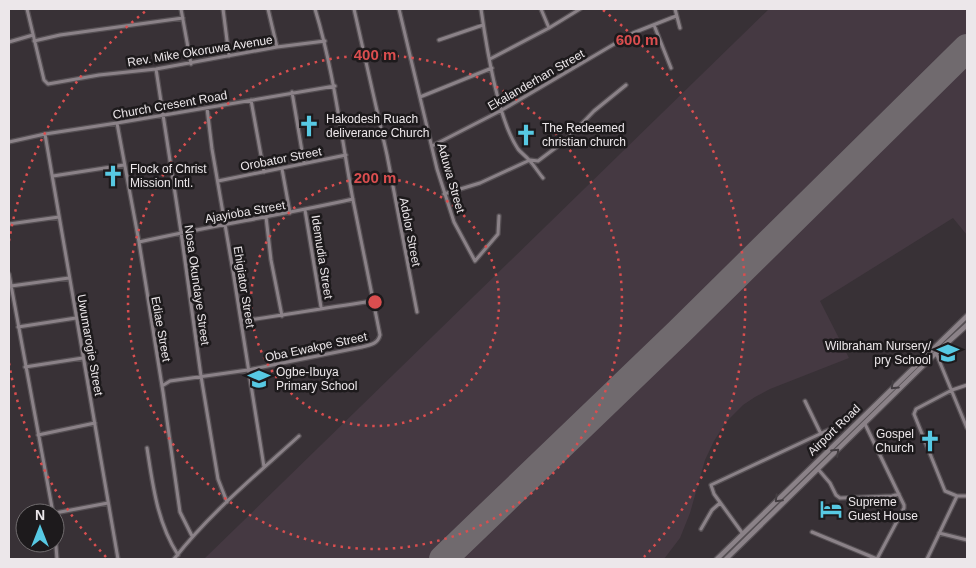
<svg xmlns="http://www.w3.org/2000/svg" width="976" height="568" font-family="Helvetica,sans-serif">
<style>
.built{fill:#453942}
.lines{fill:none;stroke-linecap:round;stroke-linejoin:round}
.taxiway{stroke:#706a6e;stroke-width:11}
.runway{stroke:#706a6e;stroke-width:28}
.street-casing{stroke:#554f53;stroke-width:5.5}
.secondary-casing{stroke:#554f53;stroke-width:7}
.street{stroke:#8b8288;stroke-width:3}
.secondary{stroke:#8b8288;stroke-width:4.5}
.oneway{stroke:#443e42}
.ring{fill:none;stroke:#da4e4f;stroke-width:2.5;stroke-dasharray:2.5 5}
.labels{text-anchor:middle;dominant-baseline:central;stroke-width:5;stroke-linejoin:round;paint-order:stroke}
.street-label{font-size:12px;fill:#ece7ea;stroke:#1d1a1c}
.poi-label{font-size:12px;fill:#ece7ea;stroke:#1d1a1c;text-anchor:start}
.centre{fill:#da4e4f;stroke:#1d1a1c;stroke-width:2.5}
.ring-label{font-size:15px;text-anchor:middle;font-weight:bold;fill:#da4e4f;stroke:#1d1a1c;stroke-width:5;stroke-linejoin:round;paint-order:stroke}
</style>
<rect width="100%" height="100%" fill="#383136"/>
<path class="built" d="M769,9H967V235L953,218L820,301L849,358L770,389L755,397L743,405L726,422L714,441L705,460L690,513L680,538L664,559H204Z"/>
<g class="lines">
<path class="taxiway" d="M946,69L961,63H967"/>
<path class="runway" d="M443,559L679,332L967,48"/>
<g class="street-casing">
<path id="street" d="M27,9L44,80L48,84L99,75L156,69L277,47L325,41
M181,9L191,64
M223,9L229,56
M268,9L277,47
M354,9L387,155L417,312
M399,9L437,169L454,222L475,261L498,234L499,216
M481,9C486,44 498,120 518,149C521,153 526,156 529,160C534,165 538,172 543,178
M541,9L549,28
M675,9L680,28
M654,25L671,68
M439,40L483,25
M34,41L60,35L183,18
M9,42L33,35
M490,59L549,28L580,9
M156,69L181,232L201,376L218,479L227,502
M292,92L304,163
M420,97L492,68
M251,100L264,172
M207,108L212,149L233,271L264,467
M117,123L139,242L163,392L180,512L192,536
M45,134L118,559
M9,142L45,134L117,123L335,86
M432,146L502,110L633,33L676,16
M282,169L290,213
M53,176L124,165
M218,181L346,155
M444,194L480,183L530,160L538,161L566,140L594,111L626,85
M305,210L321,307
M266,217L271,260L282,316
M9,224L59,217
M139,242C210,226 282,215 353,199
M9,274L53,513
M11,286L69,278
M241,321C285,315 329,307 374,301
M18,327L76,318
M936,353L967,428
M25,367L83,358
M967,385L952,390L916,409L914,414L945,491L957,496H967
M162,386L170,381L248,370L362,347C370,345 378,344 380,335C371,290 362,245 353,200C341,136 334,71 315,9
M805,401L821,434
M865,424L904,505V508L877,559
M38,435L95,423
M147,448C153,486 157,522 178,555
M818,469L830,483L836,495L840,498L892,496L899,494
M55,513L108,503
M701,529L712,510L720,503
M812,532L877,559
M55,533L57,559
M939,533L967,540
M743,534L714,494L711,485L839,425
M174,559C210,513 256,475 299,436
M927,559L957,496"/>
</g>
<g class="secondary-casing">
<path id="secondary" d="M717,559L967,316
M726,559L936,353L967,325"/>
</g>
<use href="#street" class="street"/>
<use href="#secondary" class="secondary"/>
</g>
<defs><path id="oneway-chevron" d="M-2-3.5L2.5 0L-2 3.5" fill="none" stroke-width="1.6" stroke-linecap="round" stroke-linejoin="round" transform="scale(1.25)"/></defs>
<g class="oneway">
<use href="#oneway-chevron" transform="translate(894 386) rotate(136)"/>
<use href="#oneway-chevron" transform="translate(836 452) rotate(-44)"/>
<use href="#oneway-chevron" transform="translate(778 499) rotate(135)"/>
</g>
<g class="ring">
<circle cx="375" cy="302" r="124"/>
<circle cx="375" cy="302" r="247"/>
<path d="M106 557A371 371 0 0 1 9 363M9 241A371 371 0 0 1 147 10M603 10A371 371 0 0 1 644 557"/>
</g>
<defs>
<g id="church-bare" transform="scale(1.725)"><path d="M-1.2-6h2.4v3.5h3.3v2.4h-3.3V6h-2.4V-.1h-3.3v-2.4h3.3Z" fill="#57c9e3" stroke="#1d1a1c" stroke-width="2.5" paint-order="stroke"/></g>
<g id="school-bare" transform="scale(1.725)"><path d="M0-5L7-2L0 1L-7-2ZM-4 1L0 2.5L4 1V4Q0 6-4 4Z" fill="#57c9e3" stroke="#1d1a1c" stroke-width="2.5" paint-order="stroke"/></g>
<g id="hotel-bare" transform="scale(1.725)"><path d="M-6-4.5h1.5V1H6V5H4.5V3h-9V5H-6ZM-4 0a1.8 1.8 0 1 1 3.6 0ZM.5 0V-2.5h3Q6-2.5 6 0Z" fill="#57c9e3" stroke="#1d1a1c" stroke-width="2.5" paint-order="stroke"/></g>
</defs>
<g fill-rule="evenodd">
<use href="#church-bare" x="309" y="126"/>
<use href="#church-bare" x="526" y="135"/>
<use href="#church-bare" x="113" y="176"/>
<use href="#school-bare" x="948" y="353"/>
<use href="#school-bare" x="259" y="379"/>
<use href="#church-bare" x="930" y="441"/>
<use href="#hotel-bare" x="831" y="509"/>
</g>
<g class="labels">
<g class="street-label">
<text transform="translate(200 51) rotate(-9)">Rev. Mike Okoruwa Avenue</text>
<text transform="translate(536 80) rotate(-30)">Ekalanderhan Street</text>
<text transform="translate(170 105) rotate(-10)">Church Cresent Road</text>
<text transform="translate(281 159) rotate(-11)">Orobator Street</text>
<text transform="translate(451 178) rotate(74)">Aduwa Street</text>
<text transform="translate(245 212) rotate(-10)">Ajayioba Street</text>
<text transform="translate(410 232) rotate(79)">Adolor Street</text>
<text transform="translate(322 257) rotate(81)">Idemudia Street</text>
<text transform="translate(197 285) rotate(82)">Nosa Okundaye Street</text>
<text transform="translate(244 287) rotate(81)">Ehigiator Street</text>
<text transform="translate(161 329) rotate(80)">Ediae Street</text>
<text transform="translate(90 345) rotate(80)">Uwumarogie Street</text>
<text transform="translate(316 347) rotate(-12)">Oba Ewakpe Street</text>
<text transform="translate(834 430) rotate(-44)">Airport Road</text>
</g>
<g class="poi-label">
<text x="326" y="119">Hakodesh Ruach<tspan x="326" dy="14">deliverance Church</tspan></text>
<text x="542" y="128">The Redeemed<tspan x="542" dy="14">christian church</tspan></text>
<text x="130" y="169">Flock of Christ<tspan x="130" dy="14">Mission Intl.</tspan></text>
<text x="931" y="346" text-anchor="end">Wilbraham Nursery/<tspan x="931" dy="14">pry School</tspan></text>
<text x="276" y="372">Ogbe-Ibuya<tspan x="276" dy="14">Primary School</tspan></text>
<text x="914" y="434" text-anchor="end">Gospel<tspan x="914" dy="14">Church</tspan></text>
<text x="848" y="502">Supreme<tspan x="848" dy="14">Guest House</tspan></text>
</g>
</g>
<circle cx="375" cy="302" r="8" class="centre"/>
<g class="ring-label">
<text x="637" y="45">600 m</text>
<text x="375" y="60">400 m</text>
<text x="375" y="183">200 m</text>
</g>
<rect width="976" height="568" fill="none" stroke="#ece7ea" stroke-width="20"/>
<g transform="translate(40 528)"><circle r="24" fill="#1d1a1c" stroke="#706c6e"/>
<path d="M0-4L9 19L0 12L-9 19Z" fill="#57c9e3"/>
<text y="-8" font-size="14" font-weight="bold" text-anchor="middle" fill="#ece7ea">N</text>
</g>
</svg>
